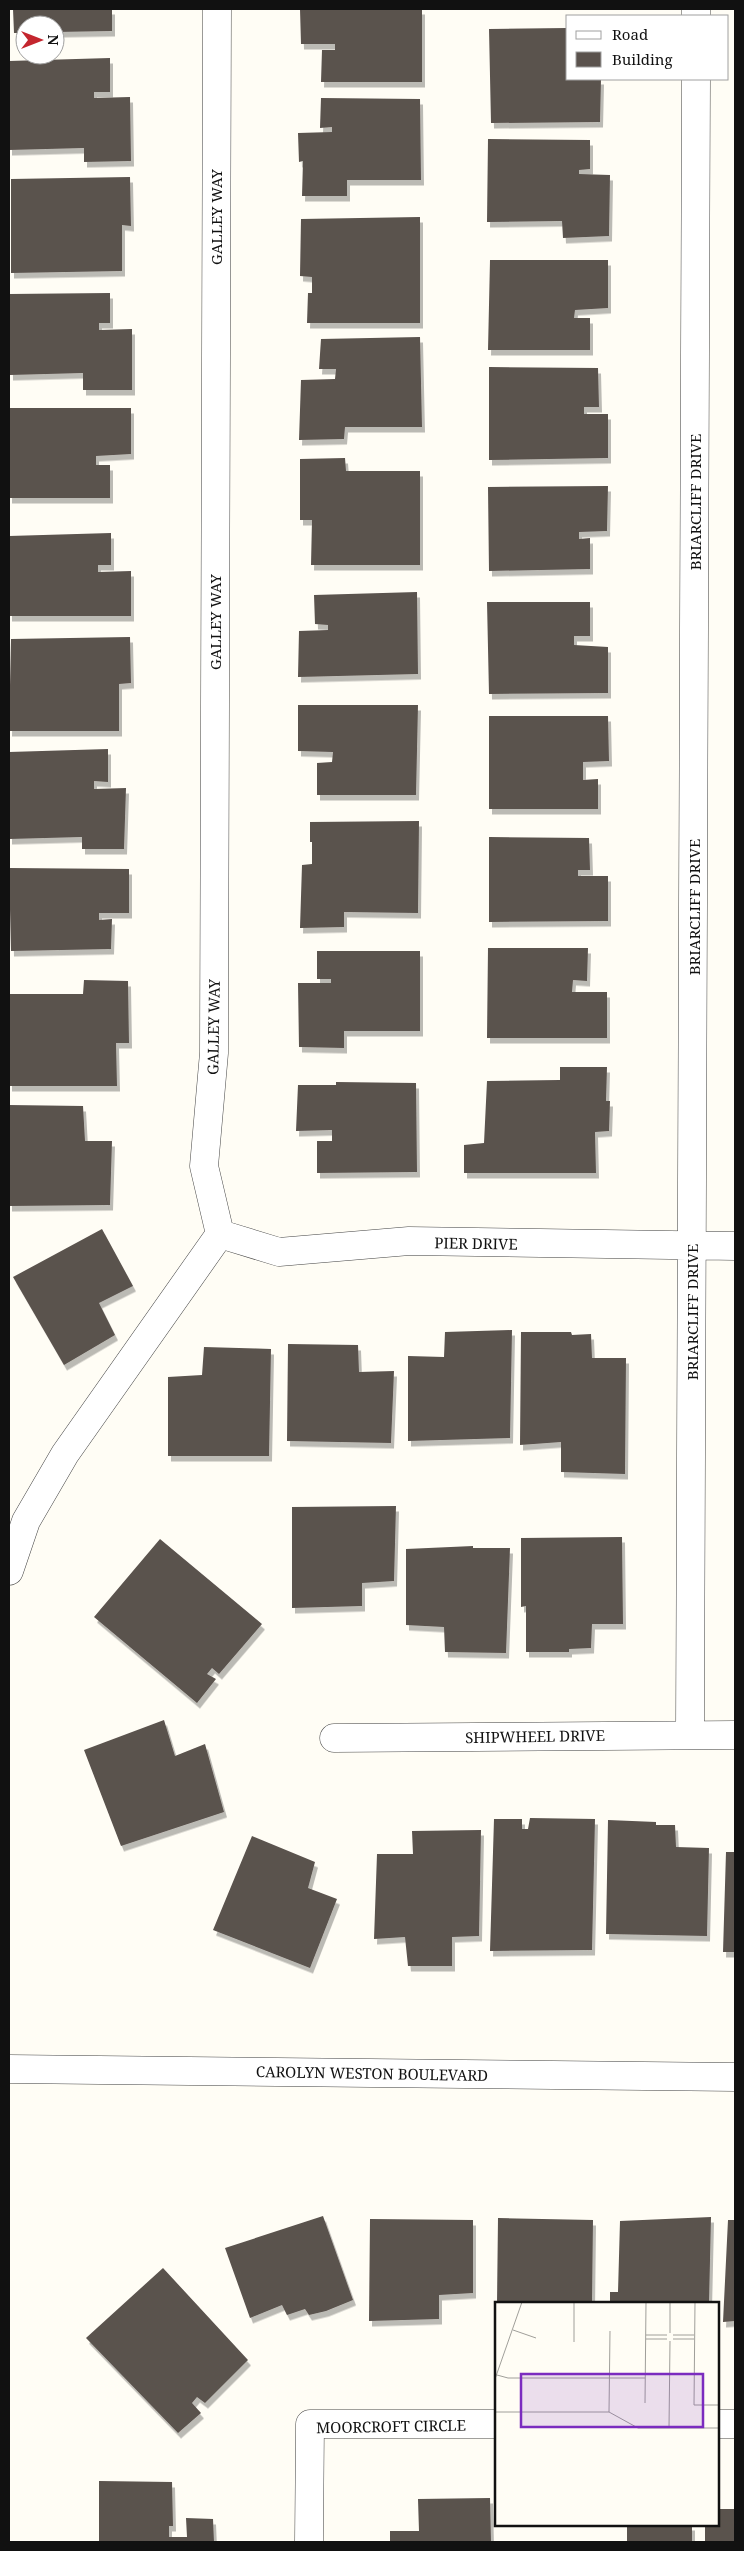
<svg xmlns="http://www.w3.org/2000/svg" width="744" height="2551" font-family="'Noto Serif',serif">
<style>
.building{fill:#5a524d;filter:url(#shadow)}
.lines{fill:none;stroke-linecap:round;stroke-linejoin:round}
.minor-casing{stroke:#444;stroke-width:29}
.minor{stroke:#fff;stroke-width:28}
.labels{text-anchor:middle;dominant-baseline:central;stroke-width:5;stroke-linejoin:round;paint-order:stroke}
.street-label{font-size:15px;fill:#111;stroke:#fff}
.inset-road{fill:none;stroke:#a09f9a;stroke-width:1}
.view{fill:#7b2cbf;fill-opacity:0.15;stroke:#7b2cbf;stroke-width:2.5}
.inset-edge{fill:none;stroke:#111;stroke-width:2.5}
</style>
<defs>
<filter id="shadow"><feDropShadow dx="3" dy="5.5" stdDeviation="0" flood-color="#0004"/></filter>
</defs>
<rect width="100%" height="100%" fill="#fffdf5"/>
<path class="building" d="M13,9H112V31L55,32V25H25V33H14Z
M300,9H422V82H321L322,50H335V44H301Z
M568,28V79H601L600,122L491,123L489,29Z
M110,58V92H94V98L130,97L131,161L84,162V148L9,150V61Z
M321,98L420,99L421,180H347V196H302L303,161L299,162L298,133L332,132V127L320,128Z
M488,139L590,140V169L579,170V174L610,175L609,236L563,238L562,221L487,222Z
M130,177L131,226L122,225V271L11,273V179Z
M420,217V323H307L308,293H312V277L300,276L301,219Z
M490,260H608V308L575,310L574,318H590V350H488Z
M110,293V323H99V330L132,329V390H83V373L10,375L9,294Z
M420,337L422,427H345L344,439L299,440L301,380L335,379L336,369H319L321,339Z
M489,367L598,368L599,407H584V414H608V458L489,460Z
M10,408H131V454L96,456V465H110V498H9Z
M345,458L346,471H420V565H311L312,520H300V459Z
M608,486L607,531L579,532V539L590,538V569L489,571L488,487Z
M111,533V565H98V572L131,571V616H9V536Z
M417,592L418,674L298,677L299,631L328,630V625L315,624L314,595Z
M487,602H590V636H574V645L608,647V693L489,694Z
M130,637L131,683L119,684V731H9L11,639Z
M298,705H418L416,795H317V763L332,762L333,752L298,751Z
M489,716H608L609,761L583,762V780L598,779V809H489Z
M108,749V782L94,781V789L126,788L124,849H82V837L9,839V752Z
M419,821L418,913L344,912V927L300,928L302,865L312,864V842H310V822Z
M489,837L589,838L590,870H578V876H608V921L489,922Z
M9,868L129,869V913H99V920L112,919L111,949L11,951Z
M488,948H588L587,981L573,980L572,992H607V1038H487Z
M317,951H420V1031H344V1048L299,1047L298,983H331V979H317Z
M84,980L128,981L129,1043H116L117,1086H9V994H83Z
M560,1067H607L606,1101H610L609,1131L595,1132L596,1173H464V1145L484,1143L487,1081L560,1080Z
M336,1082L416,1083L417,1172L317,1173V1141H332V1130L296,1131L298,1085H336Z
M9,1105L83,1106L85,1141H112L110,1205L9,1206Z
M102,1229L133,1286L99,1303L115,1335L64,1365L13,1277Z
M512,1330L510,1438L408,1441V1356L444,1357L445,1332Z
M521,1332H571L572,1335L591,1334L592,1358H626L625,1474L561,1472V1442L520,1445Z
M288,1344L358,1345L359,1372L394,1371L391,1443L287,1441Z
M204,1347L271,1349L269,1456H168V1377L202,1375Z
M396,1506L394,1581L362,1583V1606L292,1608V1507Z
M622,1537L623,1624H592L591,1648L569,1649V1652H526V1606L521,1607V1538Z
M160,1539L262,1624L219,1674L212,1668L207,1674L216,1679L197,1703L94,1617Z
M473,1546V1548H510L506,1653L445,1652L444,1627L406,1625V1549Z
M164,1720L175,1756L205,1744L224,1812L121,1846L84,1750Z
M530,1818L595,1819L592,1950L490,1951L494,1819H522V1829H528Z
M608,1820L656,1822V1825H675L676,1847L709,1848L707,1936L606,1934Z
M481,1830L479,1936L452,1937V1966H408L405,1937L374,1939L377,1854H413L412,1831Z
M252,1836L315,1862L308,1888L337,1899L310,1968L213,1930Z
M726,1852H735V1952H723Z
M323,2216L353,2300L326,2311L309,2315L305,2309L287,2315L282,2305L250,2318L225,2248Z
M711,2217L709,2304H610V2292H618L620,2221Z
M498,2218L593,2220L592,2304H497Z
M370,2219L473,2220V2293L439,2295V2319L369,2321Z
M728,2220H735V2321L723,2322Z
M163,2268L248,2360L205,2403L197,2397L192,2403L201,2413L178,2433L86,2338Z
M99,2481L172,2482L173,2526H169V2537H187L186,2518L213,2519L214,2542H99Z
M490,2498L491,2542H390V2531H419L418,2499Z
M718,2509H735V2542H705V2525H718Z
M627,2525H692V2542H627Z"/>
<g class="lines">
<g class="minor-casing">
<path id="minor" d="M217,9L214,1053L204,1166L220,1234
M696,16V9
M220,1234L279,1252L409,1241L735,1246
M9,1571L26,1521L65,1454L220,1234
M690,1734L696,79
M334,1738L735,1735
M9,2069L735,2077
M718,2424H735
M309,2542L310,2424H497"/>
</g>
<use href="#minor" class="minor"/>
</g>
<g class="labels">
<g class="street-label">
<text transform="translate(216 217) rotate(-90)">GALLEY WAY</text>
<text transform="translate(695 502) rotate(-90)">BRIARCLIFF DRIVE</text>
<text transform="translate(215 622) rotate(-90)">GALLEY WAY</text>
<text transform="translate(694 907) rotate(-90)">BRIARCLIFF DRIVE</text>
<text transform="translate(213 1027) rotate(-89)">GALLEY WAY</text>
<text transform="translate(476 1243) rotate(1)">PIER DRIVE</text>
<text transform="translate(692 1312) rotate(-90)">BRIARCLIFF DRIVE</text>
<text transform="translate(535 1736) rotate(-1)">SHIPWHEEL DRIVE</text>
<text transform="translate(372 2073) rotate(1)">CAROLYN WESTON BOULEVARD</text>
<text transform="translate(391 2426) rotate(-1)">MOORCROFT CIRCLE</text>
</g>
</g>
<g transform="translate(495 2302)">
<rect width="224" height="224" fill="#fffdf5"/>
<path class="inset-road" d="M200,0L199,103H224M18,28L41,36M175,31V0M151,33H172M178,33H199M151,37H172M178,37H199M79,40V0M2,73L13,76H150M0,77L27,0M150,101L151,0M0,110H114M114,110L143,126H224M114,110L115,29M174,126L175,39"/>
<path class="view" d="M26,72H208V125H26Z"/>
<rect width="224" height="224" class="inset-edge"/>
</g>
<rect width="744" height="2551" fill="none" stroke="#111111" stroke-width="20"/>
<rect x="566" y="15" width="162" height="65" fill="#ffffff" stroke="#a0a0a0"/>
<rect x="576" y="31" width="25" height="8" fill="#ffffff" stroke="#a0a0a0"/>
<text x="612" y="40" font-size="15" fill="#111111">Road</text>
<rect x="576" y="52" width="25" height="15" fill="#5a524d" stroke="#a0a0a0"/>
<text x="612" y="65" font-size="15" fill="#111111">Building</text>
<g transform="translate(40 40) rotate(90)"><circle r="24" fill="#ffffff" stroke="#a0a0a0"/>
<path d="M0-4L9 19L0 12L-9 19Z" fill="#c4262e"/>
<text y="-8" font-size="14" font-weight="bold" text-anchor="middle" fill="#111111">N</text>
</g>
</svg>
